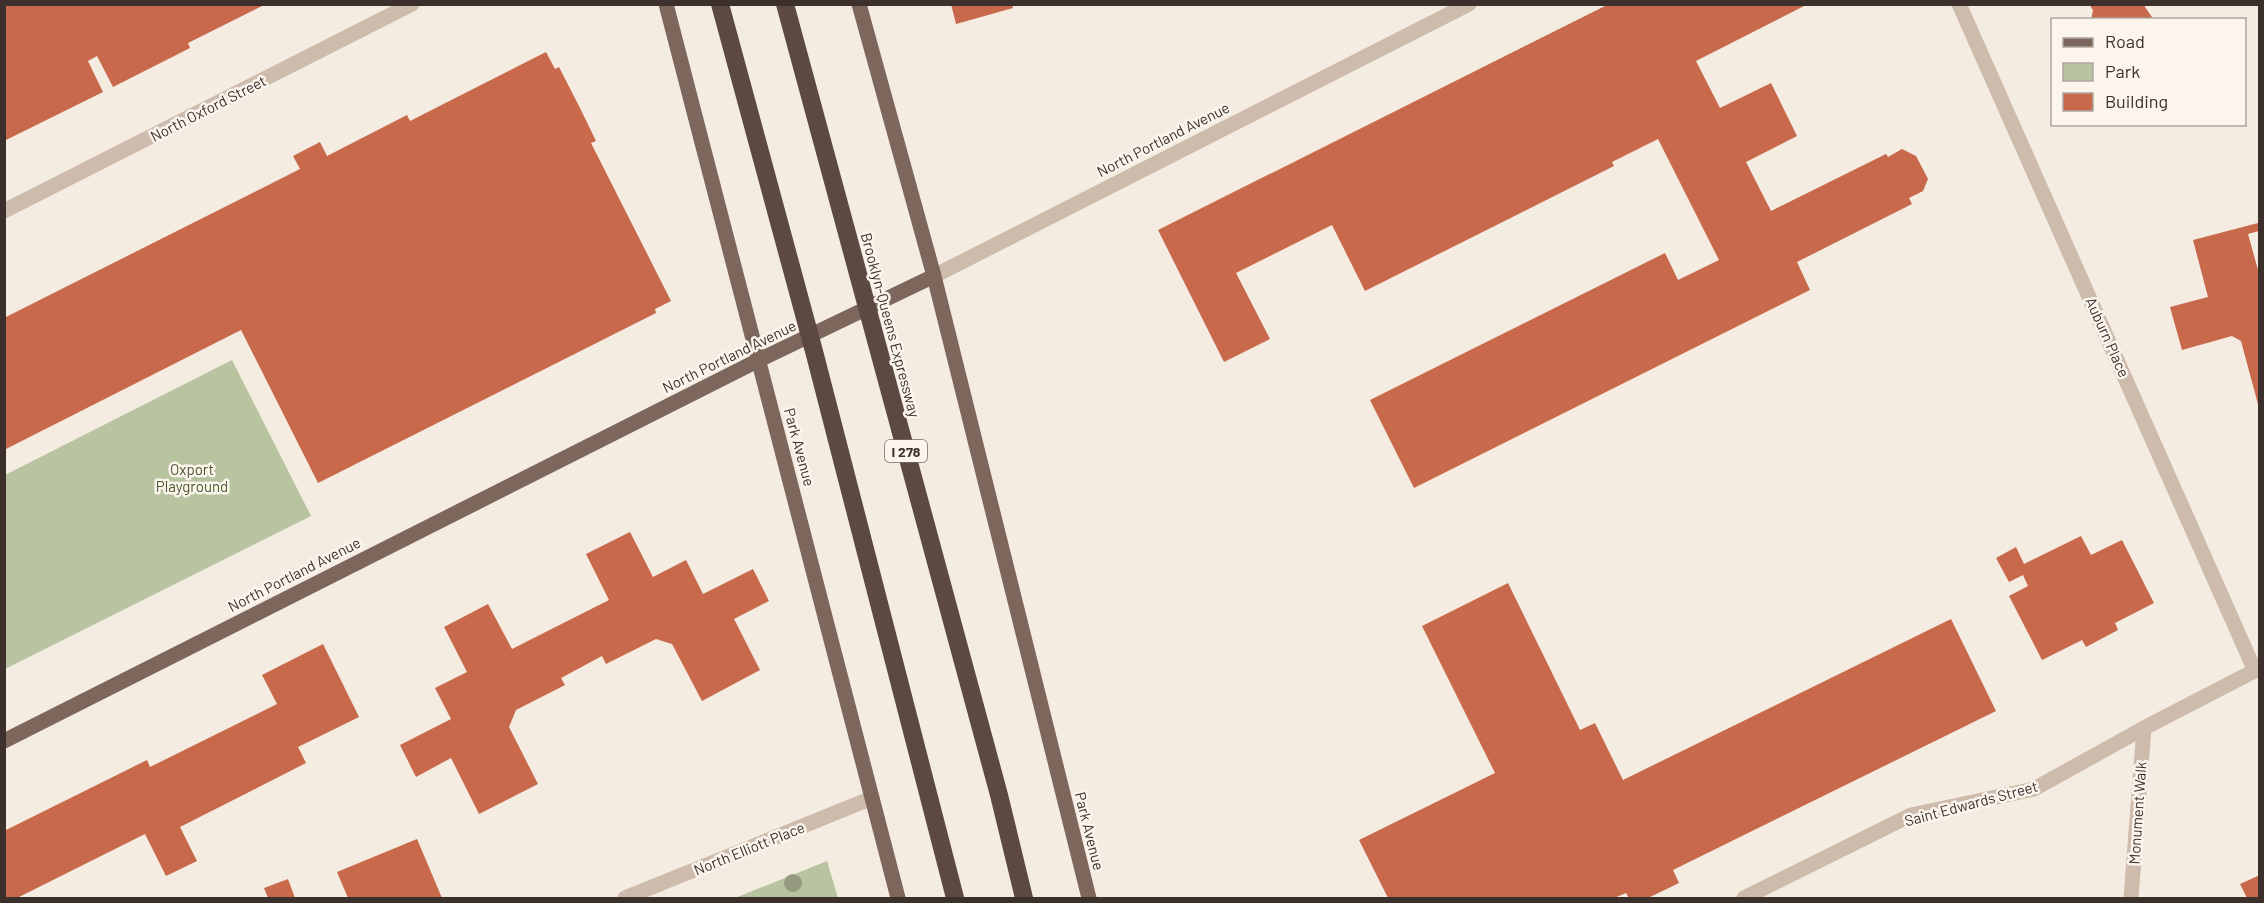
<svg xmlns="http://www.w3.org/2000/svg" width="2264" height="903" font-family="Barlow,sans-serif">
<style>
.green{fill:#b8c4a0}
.building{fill:#c8694b}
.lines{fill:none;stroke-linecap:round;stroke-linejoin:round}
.minor{stroke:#cdbbac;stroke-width:15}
.major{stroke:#7d675c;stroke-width:15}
.highway-bridge{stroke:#5c4a42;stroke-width:18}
.tree{fill:#969b7f}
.labels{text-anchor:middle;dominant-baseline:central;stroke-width:5;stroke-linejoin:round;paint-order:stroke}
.shield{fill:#fbf5ee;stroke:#756b66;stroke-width:1.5}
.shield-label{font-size:14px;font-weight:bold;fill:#3b302b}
.street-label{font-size:15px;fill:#3b302b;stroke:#fbf5ee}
.park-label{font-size:15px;fill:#4a5a2e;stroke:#fbf5ee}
</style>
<rect width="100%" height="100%" fill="#f4ebe1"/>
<path class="green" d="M232,360L311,516L5,669V475Z
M827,861L838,898H735Z"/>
<path class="building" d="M4,4H266L188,43L190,48L113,87L97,56L88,61L103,92L4,141Z
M951,4H1012L1013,8L956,24Z
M1609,4H1808L1696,61L1720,108L1771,83L1797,136L1746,162L1771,211L1886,154L1888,157L1902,149L1916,156L1928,179L1923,191L1909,198L1912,204L1797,262L1810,290L1414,488L1370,400L1665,253L1678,280L1719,260L1658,139L1612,162L1614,166L1365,291L1332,225L1236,273L1270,339L1224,362L1158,230Z
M2089,4H2143L2154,20H2091L2093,10Z
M546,52L555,69L559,67L581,110L596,141L591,143L671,301L655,309L656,313L318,483L241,330L4,450V318L300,169L293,156L320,142L327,156L407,115L410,121Z
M2258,223L2259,231L2248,234L2260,277L2259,408L2241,341L2232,336L2182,350L2170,307L2208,297L2193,240Z
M630,532L653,577L686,560L703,594L753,569L769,601L734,619L760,670L702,701L672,644L656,639L606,664L602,656L561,678L565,685L516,710L509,727L538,784L479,814L451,758L416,777L400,745L451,719L435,688L467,672L444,627L488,604L512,649L609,600L586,554Z
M2081,536L2091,555L2122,540L2154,603L2115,623L2118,630L2086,647L2082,640L2042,660L2009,596L2028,586L2023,575L2009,582L1996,558L2016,547L2024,564Z
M1508,583L1580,730L1595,723L1623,780L1951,619L1996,711L1673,870L1679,883L1648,898H1629L1626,893L1614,898H1388L1359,840L1495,773L1422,626Z
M323,644L359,717L298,747L306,763L180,827L197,861L166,876L145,834L17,898H4V831L147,760L150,767L277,704L262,675Z
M417,839L442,898H348L337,872Z
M2260,875V898H2247L2240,884Z
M288,879L295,898H268L264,888Z"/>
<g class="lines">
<path class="minor" d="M1959,4L2255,671
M4,211L412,4
M934,276L1469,4
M625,898L872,798
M1744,898L1911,815L2034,789L2144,728L2260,668
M2131,898L2144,728"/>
<path class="major" d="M666,4L898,898
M859,4L934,276L1089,898
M4,741L759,360L934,276"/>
<path class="highway-bridge" d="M720,4L815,355L955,898
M785,4L999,795L1024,898"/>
</g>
<circle class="tree" cx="793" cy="883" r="9"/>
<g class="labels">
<rect class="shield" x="885" y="440" width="42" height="22" rx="4.5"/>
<g class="shield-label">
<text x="906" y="451">I 278</text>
</g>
<g class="street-label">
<text transform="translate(208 108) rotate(-27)">North Oxford Street</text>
<text transform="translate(1163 139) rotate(-27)">North Portland Avenue</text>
<text transform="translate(891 325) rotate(75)">Brooklyn-Queens Expressway</text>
<text transform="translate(2108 337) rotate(66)">Auburn Place</text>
<text transform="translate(729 356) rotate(-26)">North Portland Avenue</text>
<text transform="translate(800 447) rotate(75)">Park Avenue</text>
<text transform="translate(294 574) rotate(-27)">North Portland Avenue</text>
<text transform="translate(1971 803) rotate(-15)">Saint Edwards Street</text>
<text transform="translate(2137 813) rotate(-86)">Monument Walk</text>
<text transform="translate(1090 831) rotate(76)">Park Avenue</text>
<text transform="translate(749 848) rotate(-22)">North Elliott Place</text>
</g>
<g class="park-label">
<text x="192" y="469">Oxport<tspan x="192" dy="17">Playground</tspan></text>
</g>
</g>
<rect width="2264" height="903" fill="none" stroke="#3b302b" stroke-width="12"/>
<rect x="2051" y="18" width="195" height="108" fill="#fbf5ee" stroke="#aea6a0" stroke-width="1.5"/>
<rect x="2063" y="38" width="30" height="9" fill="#7d675c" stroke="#aea6a0" stroke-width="1.5"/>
<text x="2105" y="48" font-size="18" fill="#3b302b">Road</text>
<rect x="2063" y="63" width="30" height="18" fill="#b8c4a0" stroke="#aea6a0" stroke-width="1.5"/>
<text x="2105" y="78" font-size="18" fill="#3b302b">Park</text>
<rect x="2063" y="93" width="30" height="18" fill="#c8694b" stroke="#aea6a0" stroke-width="1.5"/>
<text x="2105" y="108" font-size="18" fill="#3b302b">Building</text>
</svg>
